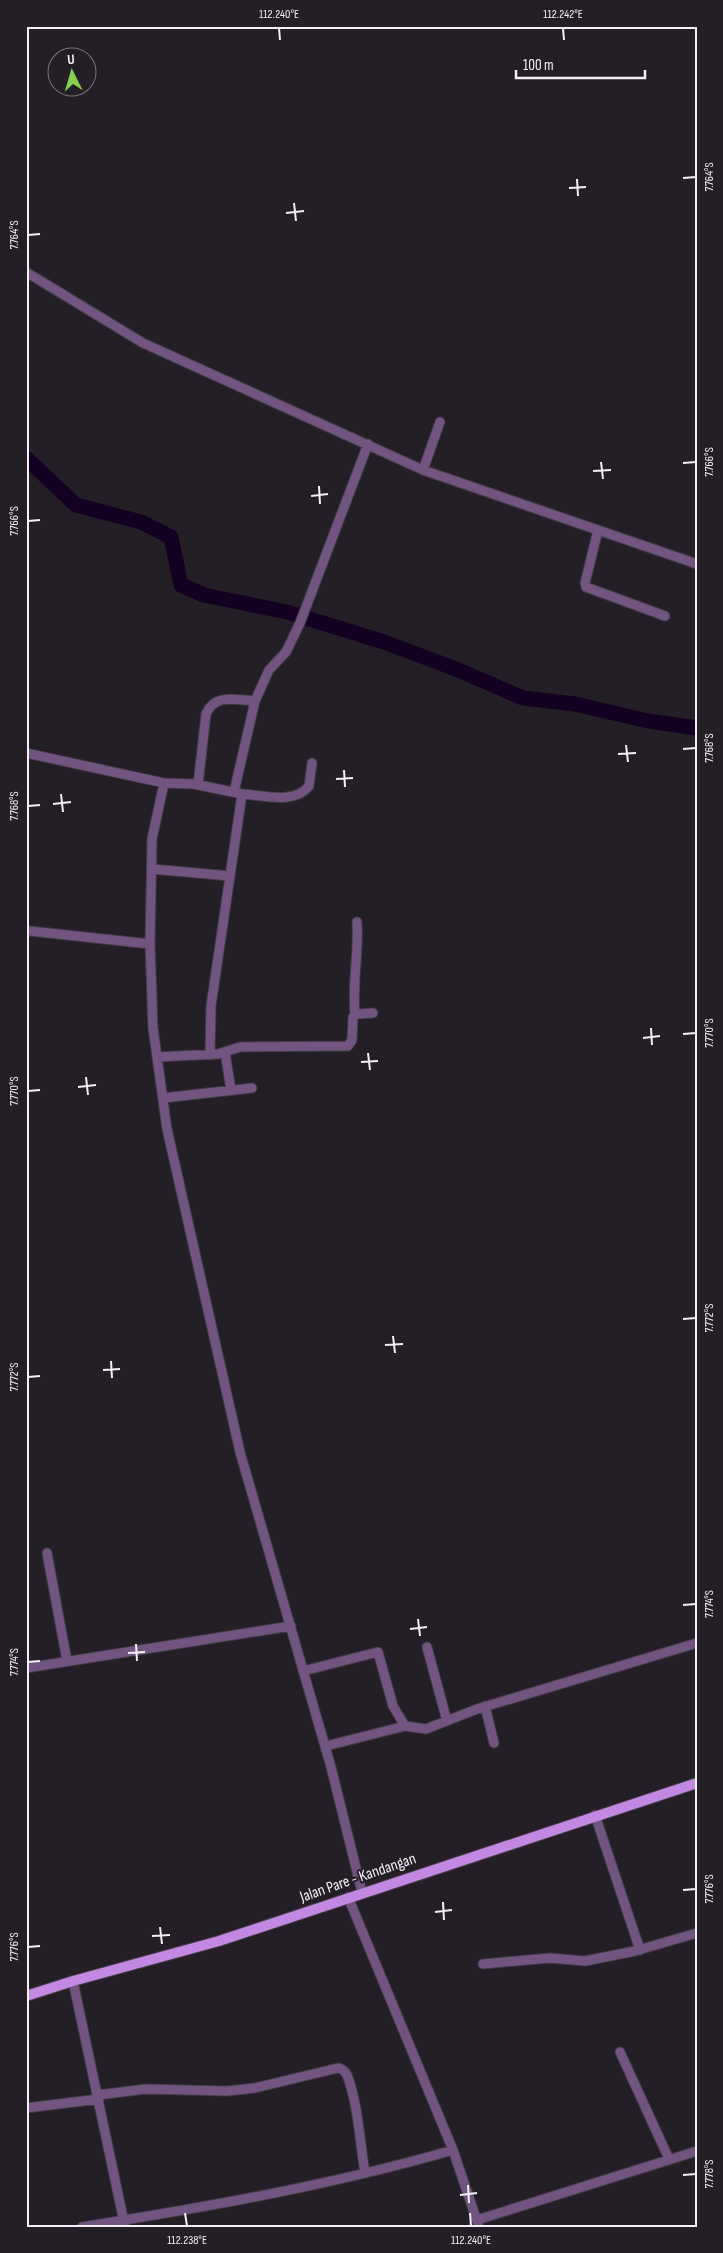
<svg xmlns="http://www.w3.org/2000/svg" width="723" height="2253" font-family="'Sofia Sans Condensed',sans-serif">
<style>
.lines{fill:none;stroke-linecap:round;stroke-linejoin:round}
.river{stroke:#140020;stroke-width:15}
.minor-casing{stroke:#413b44;stroke-width:11}
.major-casing{stroke:#413b44;stroke-width:12}
.minor{stroke:#715580;stroke-width:9}
.major{stroke:#c487e2;stroke-width:10}
.ticks{fill:none;stroke:#f5f0f7;stroke-width:2}
.labels{text-anchor:middle;dominant-baseline:central;stroke-width:4;stroke-linejoin:round;paint-order:stroke}
.street-label{font-size:16px;fill:#f5f0f7;stroke:#241e27}
.neatline{fill:none;stroke:#f5f0f7;stroke-width:2}
.ticks-label{font-size:12px;text-anchor:middle;fill:#f5f0f7}
</style>
<rect width="100%" height="100%" fill="#241e27"/>
<g class="lines">
<path class="river" d="M26,458L76,505L141,522L171,537L181,585L204,595L287,612L384,642L456,669L523,698L575,704L648,721L697,728"/>
<g class="minor-casing">
<path id="minor" d="M26,272L143,343L423,470L697,564
M423,470L440,422
M598,530L585,583L586,587L665,616
M26,753L164,783L152,839L150,944L153,1028L167,1129L240,1452L331,1767L362,1892
M164,783L194,784L242,794L211,1006L210,1055
M198,785L206,714C215,693 236,700 255,701
M234,792L255,701L269,670L286,652L300,623L368,444
M242,794C263,795 294,805 309,786L312,763
M152,869L230,876
M30,931L150,944
M355,1014C352,984 359,953 357,922
M225,1052L231,1090
M157,1057L218,1054L240,1047L348,1046L352,1040L353,1017L357,1014L373,1013
M163,1098L252,1088
M47,1553L67,1661
M427,1647L447,1721
M26,1668L291,1626
M303,1671L378,1652L393,1706L405,1726L426,1729L477,1709L697,1643
M485,1706L494,1743
M326,1746L405,1726
M595,1815L640,1950
M348,1897L453,2150L479,2227
M483,1964L550,1958L585,1961L635,1951L697,1933
M73,1981L125,2227
M620,2052L669,2159
M98,2095L145,2089L227,2091L255,2088L338,2068C343,2069 345,2071 347,2075C358,2103 360,2143 365,2173
M26,2108L99,2099
M477,2220L697,2151
M82,2227C207,2207 332,2185 453,2150"/>
</g>
<g class="major-casing">
<path id="major" d="M26,1996L73,1981L219,1941L697,1783"/>
</g>
<use href="#minor" class="minor"/>
<use href="#major" class="major"/>
</g>
<path class="ticks" d="M279,28L280,40M563,28L564,40M683,178L696,177M577,179L578,196M569,188L586,187M294,203L296,221M286,213L304,211M28,235L40,234M601,462L603,479M683,463L696,462M593,471L611,470M319,486L320,504M311,496L328,494M28,521L40,520M626,745L628,762M683,749L696,748M618,754L636,753M344,770L345,787M336,779L353,778M61,794L63,812M53,804L71,802M28,806L40,805M651,1028L652,1045M683,1034L696,1033M643,1038L660,1036M368,1053L370,1070M361,1062L378,1061M86,1077L88,1095M78,1087L96,1085M28,1091L40,1090M683,1319L696,1318M393,1336L395,1353M385,1345L403,1344M111,1361L112,1378M103,1370L120,1369M28,1377L40,1376M683,1605L696,1604M418,1619L420,1636M410,1629L427,1627M136,1644L137,1661M128,1653L145,1652M28,1662L40,1661M683,1890L696,1889M443,1902L444,1920M435,1912L452,1910M160,1927L162,1944M152,1936L170,1935M28,1947L40,1946M683,2175L696,2174M468,2185L469,2203M460,2195L477,2193M185,2213L187,2226M470,2213L471,2226"/>
<g class="labels">
<g class="street-label">
<text transform="translate(358 1878) rotate(-19)">Jalan Pare - Kandangan</text>
</g>
</g>
<rect width="723" height="2253" fill="none" stroke="#241e27" stroke-width="55"/>
<g transform="translate(72 72) rotate(355)"><circle r="24" fill="#241e27" stroke="#78727a"/>
<path d="M0-4L9 19L0 12L-9 19Z" fill="#85cf4c"/>
<text y="-8" font-size="14" font-weight="bold" text-anchor="middle" fill="#f5f0f7">U</text>
</g>
<path d="M516 70v8h129v-8" fill="none" stroke="#f5f0f7" stroke-width="2.5"/>
<text x="523" y="70" font-size="15" fill="#f5f0f7" stroke="#241e27" stroke-width="4" paint-order="stroke">100 m</text>
<rect x="28" y="28" width="668" height="2198" class="neatline"/>
<g class="ticks-label">
<text x="279" y="18">112.240°E</text>
<text x="563" y="18">112.242°E</text>
<text transform="translate(709 177) rotate(-90)" y="4">7.764°S</text>
<text transform="translate(14 235) rotate(-90)" y="4">7.764°S</text>
<text transform="translate(709 462) rotate(-90)" y="4">7.766°S</text>
<text transform="translate(14 521) rotate(-90)" y="4">7.766°S</text>
<text transform="translate(709 748) rotate(-90)" y="4">7.768°S</text>
<text transform="translate(14 806) rotate(-90)" y="4">7.768°S</text>
<text transform="translate(709 1033) rotate(-90)" y="4">7.770°S</text>
<text transform="translate(14 1091) rotate(-90)" y="4">7.770°S</text>
<text transform="translate(709 1318) rotate(-90)" y="4">7.772°S</text>
<text transform="translate(14 1377) rotate(-90)" y="4">7.772°S</text>
<text transform="translate(709 1604) rotate(-90)" y="4">7.774°S</text>
<text transform="translate(14 1662) rotate(-90)" y="4">7.774°S</text>
<text transform="translate(709 1889) rotate(-90)" y="4">7.776°S</text>
<text transform="translate(14 1947) rotate(-90)" y="4">7.776°S</text>
<text transform="translate(709 2174) rotate(-90)" y="4">7.778°S</text>
<text x="187" y="2244">112.238°E</text>
<text x="471" y="2244">112.240°E</text>
</g>
</svg>
